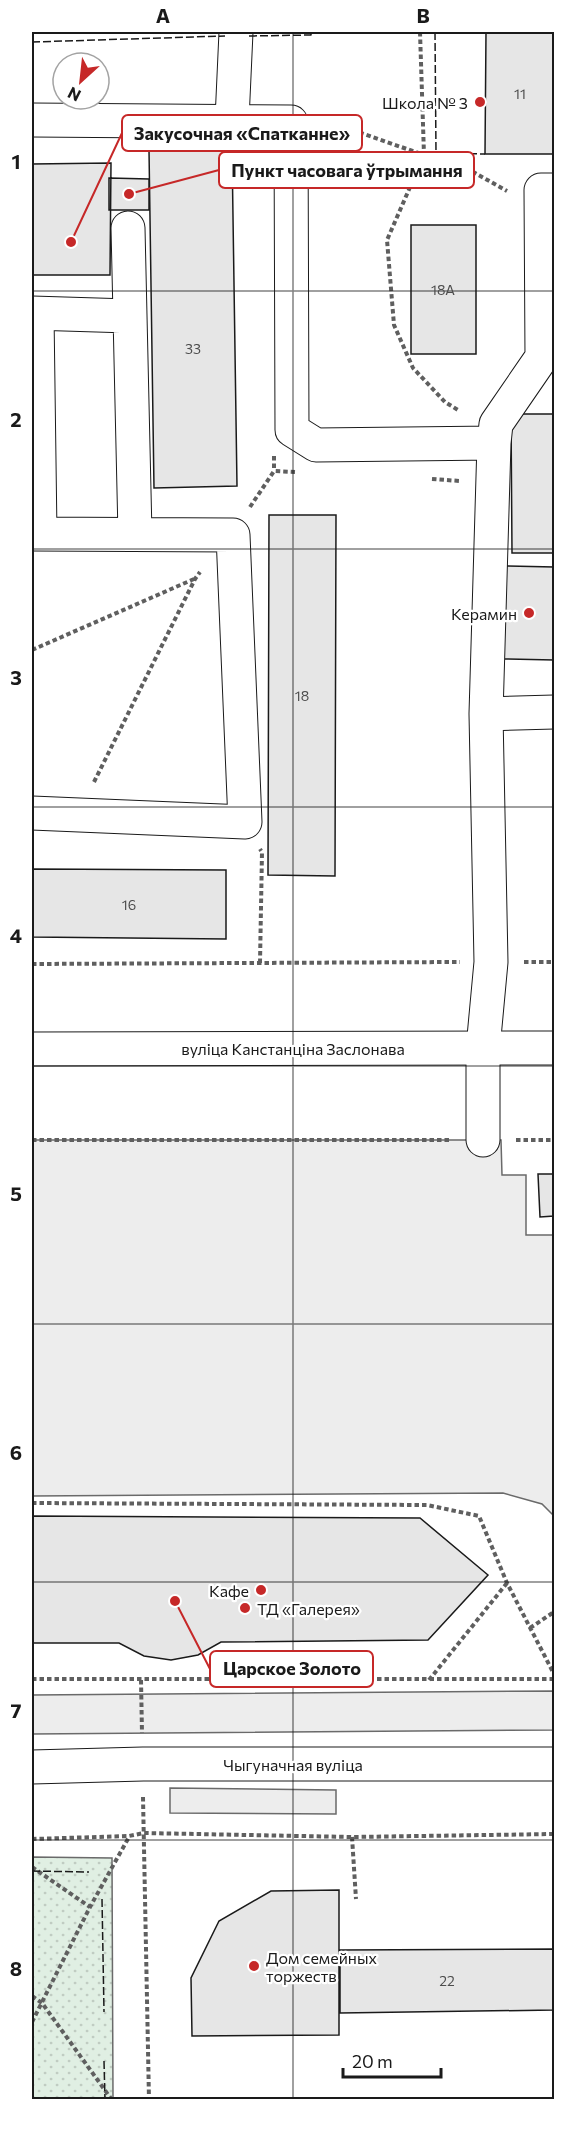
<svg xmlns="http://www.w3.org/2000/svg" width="586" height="2131" font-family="Commissioner,sans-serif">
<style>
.park{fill:url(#park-dots);stroke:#6a6a6a;stroke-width:1.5}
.parking{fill:#ededed;stroke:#6a6a6a;stroke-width:1.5}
.building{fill:#e6e6e6;stroke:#1a1a1a;stroke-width:1.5}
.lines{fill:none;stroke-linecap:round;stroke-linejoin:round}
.minor-casing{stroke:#1a1a1a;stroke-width:35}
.major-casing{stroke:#1a1a1a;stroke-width:35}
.path{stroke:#5f5f5f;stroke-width:4;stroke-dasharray:4.5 3;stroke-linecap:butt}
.minor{stroke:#fff;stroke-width:33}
.major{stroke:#fff;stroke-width:33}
.fence{stroke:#1a1a1a;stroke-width:1.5;stroke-dasharray:8 3;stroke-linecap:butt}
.grid{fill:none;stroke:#1a1a1a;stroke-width:1.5;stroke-opacity:0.55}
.poi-dot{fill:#c62828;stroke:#fff;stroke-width:2}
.labels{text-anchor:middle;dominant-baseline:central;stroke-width:4.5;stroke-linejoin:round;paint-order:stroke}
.number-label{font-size:14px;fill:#4d4d4d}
.poi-label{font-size:16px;fill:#1a1a1a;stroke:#fff;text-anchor:end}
.street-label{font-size:16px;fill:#1a1a1a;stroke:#fff}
.leader{fill:none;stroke:#c62828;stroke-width:2}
.callout-dot{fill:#c62828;stroke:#fff;stroke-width:2}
.callout{fill:#fff;stroke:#c62828;stroke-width:2}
.callout-label{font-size:18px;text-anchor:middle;font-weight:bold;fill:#1a1a1a}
.neatline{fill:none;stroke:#1a1a1a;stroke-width:2}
.grid-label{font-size:20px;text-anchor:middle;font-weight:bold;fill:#1a1a1a}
</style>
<defs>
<pattern id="park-dots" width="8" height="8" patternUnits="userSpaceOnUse" patternTransform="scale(1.5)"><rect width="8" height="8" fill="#e0efe3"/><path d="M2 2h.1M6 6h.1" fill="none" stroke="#c0ccc2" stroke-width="1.8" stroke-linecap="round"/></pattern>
</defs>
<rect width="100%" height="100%" fill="#fff"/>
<path class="park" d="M32,1857L112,1858L113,2099H32Z"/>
<path class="parking" d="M32,1140H501L502,1175H526V1235H554V1516L542,1504L503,1493L32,1496Z
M554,1691V1730L32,1734V1695Z
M170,1788L336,1790V1814L170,1813Z"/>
<path class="building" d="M486,32H554V154H485Z
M232,149L237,486L154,488L149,150Z
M111,163L110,275H32V164Z
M109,178L149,179V210H109Z
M411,225H476V354H411Z
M511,414H554V553H512Z
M269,515H336L335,876L268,875Z
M505,566L554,567V660L504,659Z
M32,869L226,870V939L32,937Z
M538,1174H554V1216L540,1217Z
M32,1516L420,1518L488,1575L428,1640L221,1642L198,1655L171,1660L144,1656L119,1643H32Z
M339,1890V2035L192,2036L191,1978L219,1921L271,1891Z
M554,1949V2010L340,2013V1950Z"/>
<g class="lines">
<g class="minor-casing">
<path id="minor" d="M32,120L291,122L292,430L316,445L494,443L486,714
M232,120L236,32
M128,228L135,534
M32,313L129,316
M37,314L40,534
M494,443L496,424L542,357L541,190H554
M32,534L233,535L245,822L32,813
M483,1140V1048L491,962L486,714L554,712"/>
</g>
<g class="major-casing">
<path id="major" d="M32,1049L554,1048
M32,1767L143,1764H554"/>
</g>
<path class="path" d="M420,32L424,155L387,240L394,325L413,368L445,402L458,410
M324,120L424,155L459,164L507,191
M274,456V471
M432,479L460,481
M250,507L274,471L295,472
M32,650L194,579
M94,782L195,579L200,572
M524,962H554
M260,963L262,852L260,849
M32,964L460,962
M32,1140H452
M516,1140H554
M32,1503L427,1505L479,1516L507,1583L554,1674
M530,1628L554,1612
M32,1679H554
M141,1680L142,1733
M429,1680L507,1583
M143,1797L149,2100
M352,1837L356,1899
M32,1839L129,1836L144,1833L352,1837L554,1834
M32,1867L90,1907
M32,1996L42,2003L112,2100
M32,2022L90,1907L129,1837"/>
<use href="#minor" class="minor"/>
<use href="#major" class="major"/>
<path class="fence" d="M435,32L436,153L485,154
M249,36L311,35V32
M32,42L225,36
M32,1871L89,1872
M102,1899L104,2012
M104,2061L105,2100"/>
</g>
<path class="grid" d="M293,32V2100M32,291H554M32,549H554M32,807H554M32,1066H554M32,1324H554M32,1582H554M32,1840H554"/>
<g class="poi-dot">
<circle cx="480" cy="102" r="6"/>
<circle cx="529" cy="613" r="6"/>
<circle cx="261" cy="1590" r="6"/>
<circle cx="245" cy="1608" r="6"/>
<circle cx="254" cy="1966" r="6"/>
</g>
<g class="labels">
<g class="number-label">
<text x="520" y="93">11</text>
<text x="443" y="289">18А</text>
<text x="193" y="348">33</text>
<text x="302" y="695">18</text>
<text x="129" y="904">16</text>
<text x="447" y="1980">22</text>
</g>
<g class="poi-label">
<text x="468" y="102">Школа № 3</text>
<text x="517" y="613">Керамин</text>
<text x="249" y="1590">Кафе</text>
<text x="257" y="1608" text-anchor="start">ТД «Галерея»</text>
<text x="266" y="1957" text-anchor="start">Дом семейных<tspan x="266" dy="18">торжеств</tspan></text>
</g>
<g class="street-label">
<text x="293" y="1048">вуліца Канстанціна Заслонава</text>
<text x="293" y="1764">Чыгуначная вуліца</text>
</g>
</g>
<path class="leader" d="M71 242L122 133M129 194L219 170M175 1601L210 1669"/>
<g class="callout-dot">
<circle cx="71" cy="242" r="6"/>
<circle cx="129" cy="194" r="6"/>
<circle cx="175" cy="1601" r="6"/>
</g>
<g class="callout">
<rect x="122" y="115" width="240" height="36" rx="6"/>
<rect x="219" y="152" width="255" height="36" rx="6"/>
<rect x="210" y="1651" width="163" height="36" rx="6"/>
</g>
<g class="callout-label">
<text x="242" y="140">Закусочная «Спатканне»</text>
<text x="347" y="177">Пункт часовага ўтрымання</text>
<text x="292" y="1675">Царское Золото</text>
</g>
<rect width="586" height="2131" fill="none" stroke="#ffffff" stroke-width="66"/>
<g transform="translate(81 81) rotate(207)"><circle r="28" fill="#ffffff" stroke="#a3a3a3" stroke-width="1.5"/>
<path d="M0-4.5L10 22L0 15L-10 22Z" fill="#c62828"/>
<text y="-9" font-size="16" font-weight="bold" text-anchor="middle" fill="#1a1a1a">N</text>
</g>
<path d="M343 2068v9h98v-9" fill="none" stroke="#1a1a1a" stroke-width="3"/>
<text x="352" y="2068" font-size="18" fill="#1a1a1a" stroke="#ffffff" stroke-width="4.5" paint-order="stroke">20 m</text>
<rect x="33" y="33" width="520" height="2065" class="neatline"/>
<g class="grid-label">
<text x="163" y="23">A</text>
<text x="423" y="23">B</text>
<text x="16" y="169">1</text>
<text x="16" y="427">2</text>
<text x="16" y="685">3</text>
<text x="16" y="943">4</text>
<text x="16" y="1201">5</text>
<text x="16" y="1460">6</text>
<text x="16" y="1718">7</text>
<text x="16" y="1976">8</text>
</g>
</svg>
